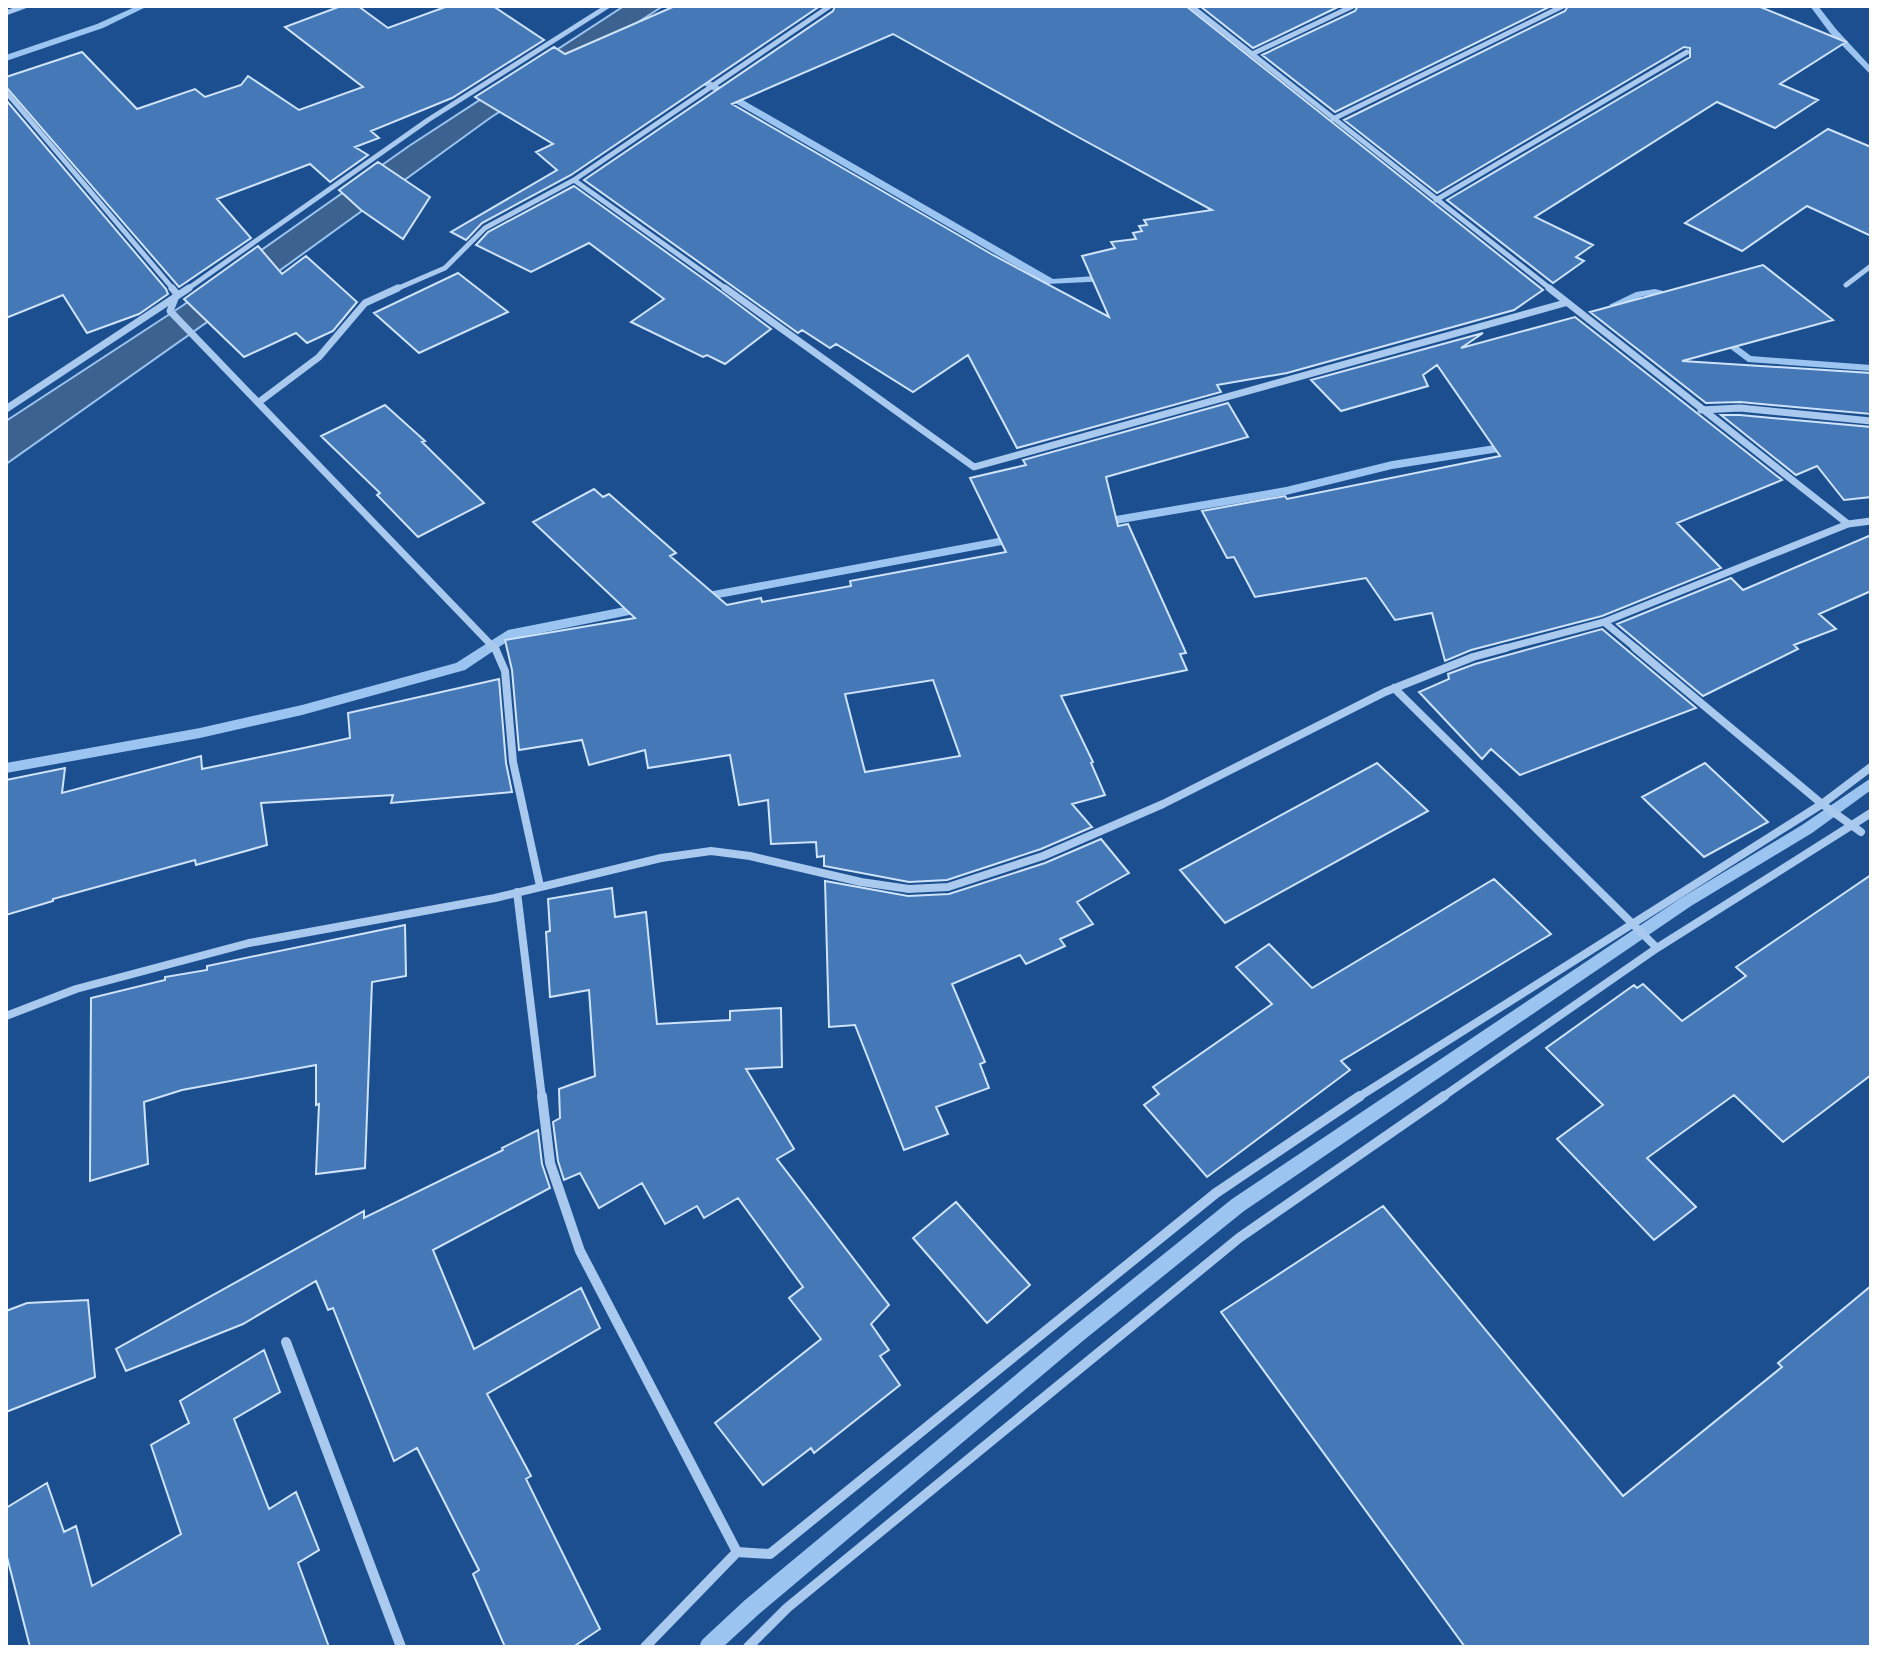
<svg xmlns="http://www.w3.org/2000/svg" width="1877" height="1653" font-family="Overpass,sans-serif">
<style>
.water{fill:#3c6290;stroke:#9cc4f0;stroke-width:2}
.lines{fill:none;stroke-linecap:round;stroke-linejoin:round}
.stream{fill:#9cc4f0;fill-rule:evenodd}
.building{fill:#4478b7;stroke:#cfe3fa;stroke-width:2;fill-rule:evenodd}
.minor-far3{stroke:#a9c9ee;stroke-width:5}
.minor-far2{stroke:#a9c9ee;stroke-width:7}
.minor-far1{stroke:#a9c9ee;stroke-width:8}
.minor{stroke:#a9c9ee;stroke-width:10}
</style>
<rect width="100%" height="100%" fill="#1b4f8f"/>
<path class="water" d="M624,6H663L490,118L268,279L6,464V421L182,306L409,146Z"/>
<g class="lines">
<path class="stream" d="M6,6H11L7,8Z
M137,6H148L103,28L6,61V55L97,24Z
M1810,6H1818L1836,29L1871,67V75L1830,33Z
M697,77H703L1053,279L1109,275L1114,278L1109,281L1047,284L697,81Z
M1655,289L1675,294L1685,302L1680,305L1655,295L1643,296L1614,308L1609,305L1636,292Z
M1720,333L1751,356L1871,365V371L1748,362L1716,338L1715,336Z
M1514,442L1518,443V449L1392,469L1286,495L1098,527L1092,523L1098,519L1286,487L1392,461Z
M1019,534L1025,538L1023,541L697,602L691,598L697,594Z
M645,603L649,605L651,608L649,611L511,639L465,670L302,715L200,738L6,773V763L200,728L302,705L456,663L508,630Z
M1871,778V790L1812,833L1691,906L1244,1211L1084,1340L759,1614L723,1647H699L702,1640L745,1600L1072,1328L1232,1199L1681,898L1802,825Z"/>
</g>
<path class="building" d="M341,6H358L388,28L448,6H493L544,40L452,98L371,131L379,138L355,147L368,155L330,182L310,164L217,199L251,238L179,287L6,87V77L82,52L137,109L195,89L205,97L241,85L248,76L299,110L363,87L285,27Z
M675,6H820L571,175L482,223L466,240L451,232L557,170L536,152L553,144L475,97L554,47L565,54Z
M835,6H1186L1543,290L1514,310L1287,373L1217,385L1221,392L1017,448L968,355L913,392L836,344L830,348L802,330L798,333L584,180L833,11ZM893,34L1078,137L1212,210L1144,220L1147,225L1139,226L1142,231L1133,233L1136,239L1111,242L1115,248L1082,256L1109,317L993,255L732,104Z
M1200,6H1340L1253,48Z
M1358,6H1551L1335,112L1262,55L1355,11Z
M1568,6H1758L1846,42L1780,84L1818,100L1775,128L1717,102L1535,217L1593,245L1576,257L1584,261L1553,283L1447,200L1690,57V48L1684,47L1437,193L1344,120L1565,11Z
M6,100L166,289L168,294L139,314L87,333L63,295L6,318Z
M1828,129L1871,147V236L1807,206L1742,251L1685,223Z
M378,162L430,197L403,239L361,210L339,190Z
M574,186L719,290L771,329L725,364L707,355L703,357L631,322L664,299L589,243L531,272L476,245L488,232Z
M258,246L282,274L306,256L357,302L333,331L307,343L296,333L244,357L184,299Z
M1763,265L1833,320L1682,361L1871,373V414L1740,402L1706,403L1590,312Z
M458,273L508,312L419,353L374,313Z
M1575,317L1782,480L1677,523L1721,568L1602,616L1471,650L1445,661L1432,613L1395,620L1366,578L1255,597L1234,557L1227,558L1202,511L1285,496L1287,499L1500,456L1437,365L1423,375L1428,386L1341,411L1311,380L1483,333L1461,348Z
M1228,403L1248,437L1106,477L1118,526L1128,524L1186,653L1180,654L1187,670L1061,696L1093,762L1091,763L1105,795L1072,804L1092,827L1041,849L947,880L909,882L824,866V856L817,857L816,842L771,844L768,800L739,805L730,755L648,768L645,750L589,765L582,740L519,750L512,670L505,640L635,618L533,522L594,489L603,497L609,494L676,553L670,556L727,605L761,598L762,602L851,586L850,581L1006,552L970,478L1026,465L1023,460ZM933,680L960,756L865,772L845,694Z
M385,405L425,441L422,442L484,503L418,537L377,495L380,493L321,436Z
M1721,415H1740L1871,427V497L1844,500L1817,466L1796,475Z
M1871,535V591L1819,614L1836,629L1794,645L1798,649L1703,696L1617,624L1731,578L1743,590Z
M1602,629L1696,708L1520,775L1491,749L1482,759L1419,692L1449,679L1448,674L1475,664Z
M499,679L506,763L512,792L391,803L393,795L261,803L267,845L196,865L195,860L53,899V901L6,915V780L65,768L62,793L201,756L202,769L299,749L350,738L348,713Z
M1377,763L1428,811L1225,923L1180,870Z
M1705,763L1768,822L1704,857L1642,797Z
M1101,839L1129,873L1077,902L1093,924L1060,939L1065,946L1026,964L1020,955L952,984L985,1062L980,1064L989,1088L936,1107L948,1134L904,1150L855,1025L829,1027L825,881L908,896L949,894L1045,863Z
M1871,875V1075L1783,1142L1734,1095L1647,1158L1696,1207L1654,1240L1557,1139L1603,1105L1546,1048L1634,985L1637,988L1643,984L1682,1021L1746,976L1736,967Z
M1494,879L1551,934L1341,1061L1350,1070L1207,1177L1144,1105L1159,1094L1153,1087L1272,1004L1236,967L1269,944L1312,988Z
M612,888L615,917L646,912L657,1024L730,1020V1011L781,1008L782,1067L746,1069L794,1149L777,1159L889,1305L871,1324L889,1350L880,1356L900,1385L814,1453L811,1448L763,1485L715,1423L821,1339L789,1298L803,1287L738,1198L704,1218L697,1206L665,1224L642,1183L599,1208L580,1173L564,1180L558,1161L553,1122L560,1118L559,1089L595,1076L589,990L550,997L546,932L550,931L548,899Z
M405,925L406,976L372,982L365,1168L316,1174L319,1104L316,1105V1065L182,1090L144,1102L148,1164L90,1181L91,998L165,980V977L207,970V966Z
M538,1130L542,1164L550,1188L433,1250L474,1349L581,1288L600,1328L487,1394L531,1476L526,1479L600,1629L573,1647H505L473,1574L479,1570L417,1448L394,1461L333,1308L328,1310L316,1281L243,1324L126,1371L116,1349L364,1211V1218L503,1150L502,1148Z
M956,1202L1030,1285L987,1323L913,1238Z
M1383,1206L1623,1496L1782,1367L1778,1363L1871,1286V1647H1465L1221,1312Z
M88,1300L95,1377L6,1412V1311L27,1303Z
M264,1350L280,1392L234,1419L269,1509L296,1492L319,1550L298,1563L329,1647H30L6,1553V1508L47,1483L64,1532L76,1526L92,1586L181,1534L151,1445L189,1423L180,1401Z"/>
<g class="lines">
<path class="minor-far3" d="M1191,6L1552,290
M6,13L25,6
M1252,54L1353,6
M6,92L174,290
M1333,119L1563,6
M574,180L728,290
M1436,200L1687,52
M1846,285L1871,266
M186,290L428,120L608,6
M394,290L445,268L485,228L574,180L830,6"/>
<path class="minor-far2" d="M172,288L177,294L170,311L496,650
M725,288L974,467L1565,303
M1549,288L1848,524
M259,402L319,357L365,303L398,288
M6,409L189,288
M1701,410L1740,408L1871,421
M1604,622L1638,650
M1498,650L1604,622L1848,524L1871,521"/>
<path class="minor-far1" d="M495,648L505,671L513,762L540,886
M1635,648L1822,804L1861,832
M1394,688L1657,948
M517,892L542,1098
M6,1016L76,989L249,943L495,898L661,858L711,851L750,856L861,882L909,889L948,887L1043,856L1163,804L1385,692L1473,657L1506,648
M1357,1098L1822,804L1871,767
M1441,1098L1657,948L1871,813"/>
<path class="minor" d="M542,1096L550,1163L580,1251L737,1552L645,1647
M286,1342L401,1647
M737,1552L770,1554L1216,1193L1360,1096
M748,1647L787,1608L1239,1238L1444,1096"/>
</g>
<rect width="1877" height="1653" fill="none" stroke="#ffffff" stroke-width="16"/>
</svg>
